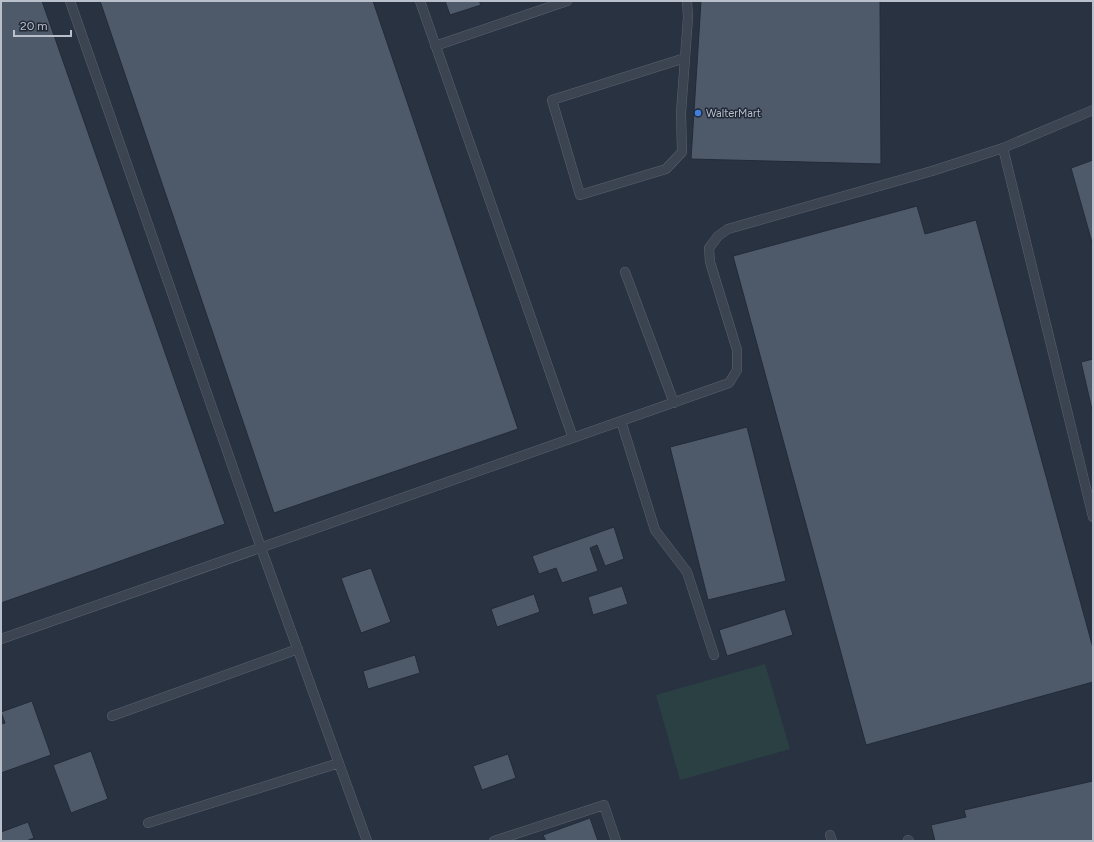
<svg xmlns="http://www.w3.org/2000/svg" width="1094" height="842" font-family="Figtree,sans-serif">
<style>
.green{fill:#2b4043}
.building{fill:#4e596a;stroke:#232b38}
.lines{fill:none;stroke-linecap:round;stroke-linejoin:round}
.lane-casing{stroke:#5a626e;stroke-width:10}
.lane{stroke:#3c4451;stroke-width:9}
.shop-dot{fill:#3f7fe0;stroke:#212936;stroke-width:1.5}
.labels{text-anchor:middle;dominant-baseline:central;stroke-width:3;stroke-linejoin:round;paint-order:stroke}
.poi-label{font-size:11px;fill:#b9bfcb;stroke:#212936;text-anchor:start}
</style>
<rect width="100%" height="100%" fill="#283241"/>
<path class="green" d="M765,664L790,749L680,780L656,695Z"/>
<path class="building" d="M1,1H42L225,524L1,603Z
M100,1H373L518,429L274,513Z
M445,1H479L481,5L450,15Z
M701,1H880L881,164L691,159Z
M1093,160V246L1071,168Z
M917,206L925,234L976,220L1093,648V682L866,745L733,256Z
M1093,359V414L1081,362Z
M747,427L786,581L708,600L670,447Z
M614,527L624,559L605,566L597,545L590,548L598,571L562,583L556,568L539,574L532,556Z
M371,568L391,622L361,633L341,578Z
M622,586L628,604L593,615L588,597Z
M534,594L540,612L497,627L491,609Z
M785,609L793,635L727,656L719,630Z
M415,655L420,673L368,689L363,671Z
M32,701L51,755L1,773V724L5,723L1,712Z
M91,751L108,799L71,813L53,765Z
M508,754L516,778L482,790L473,766Z
M1093,781V841H935L931,825L966,817L964,810Z
M590,818L598,841H546L543,835Z
M28,822L34,838L26,841H1V832Z"/>
<g class="lines">
<g class="lane-casing">
<path id="lane" d="M70,1L261,548L367,841
M420,1L573,438
M435,46L567,1
M685,58L552,100L580,195L666,169L682,152L681,113L688,17L687,1
M1003,148L1093,517
M625,272L674,403
M621,421L655,530L687,572L714,655
M1,639L729,383L737,370V350L710,262L709,248L718,236L728,229L932,171L1003,148L1093,110
M112,716L298,649
M148,823L339,763
M830,835L832,841
M908,840L909,841
M494,841L604,805L616,841"/>
</g>
<use href="#lane" class="lane"/>
</g>
<circle class="shop-dot" cx="698" cy="113" r="4"/>
<g class="labels">
<g class="poi-label">
<text x="706" y="113">WalterMart</text>
</g>
</g>
<rect width="1094" height="842" fill="none" stroke="#b9bfcb" stroke-width="4"/>
<path d="M14 30v6h57v-6" fill="none" stroke="#b9bfcb" stroke-width="2"/>
<text x="20" y="30" font-size="12" fill="#b9bfcb" stroke="#212936" stroke-width="3" paint-order="stroke">20 m</text>
</svg>
